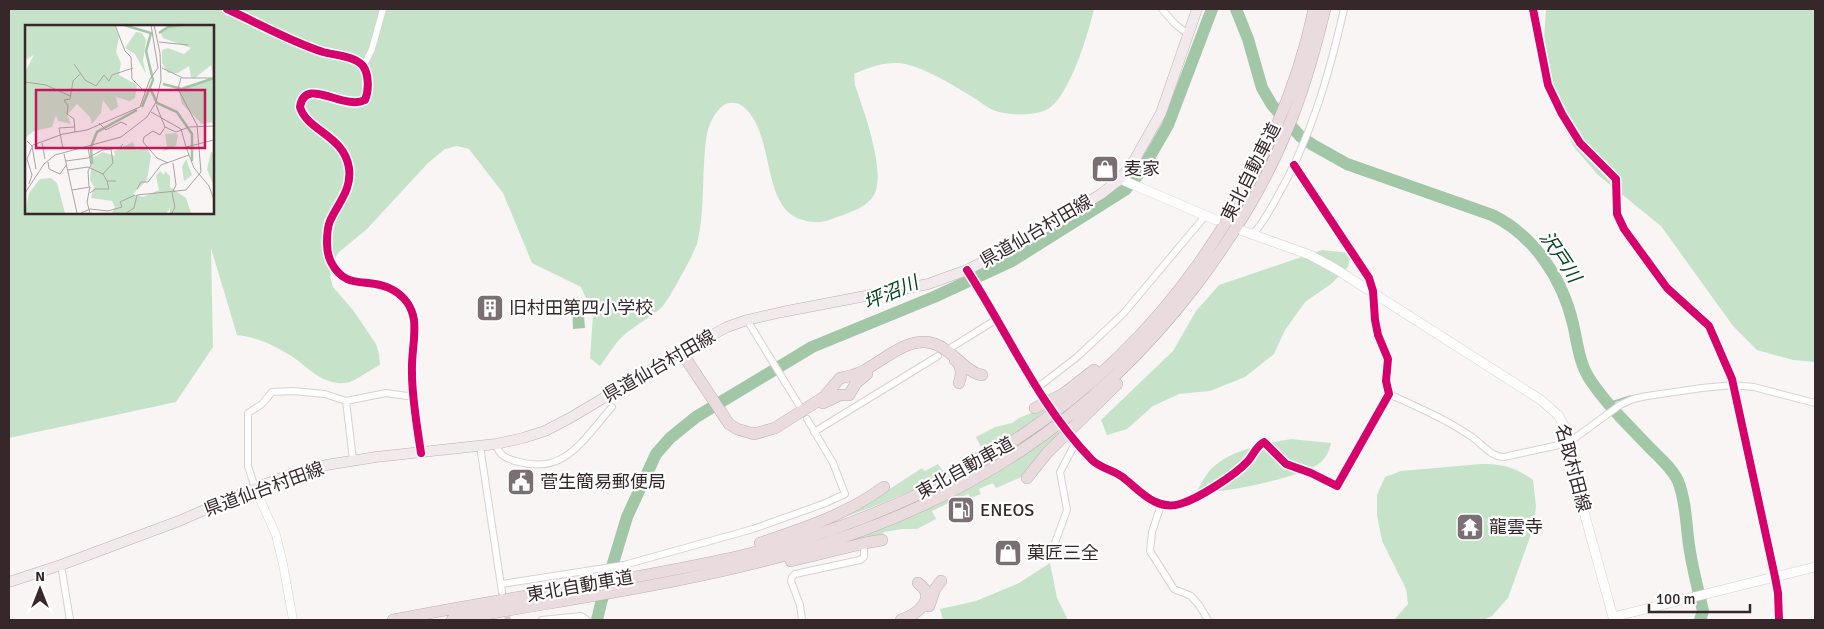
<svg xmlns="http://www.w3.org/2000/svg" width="1824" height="629" font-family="Signika,'Noto Sans JP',sans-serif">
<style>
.green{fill:#c9e4cb}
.forest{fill:#c6e3c9;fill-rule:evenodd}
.water{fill:#a2c7a7}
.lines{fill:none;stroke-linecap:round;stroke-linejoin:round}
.stream{stroke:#a2c7a7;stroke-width:2}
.river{stroke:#a2c7a7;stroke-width:12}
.minor-tunnel{stroke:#d2cccd;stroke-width:6;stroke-dasharray:6 3;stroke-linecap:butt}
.minor-casing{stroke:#dad0d2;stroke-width:8}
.tertiary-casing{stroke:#dad0d2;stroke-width:9}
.secondary-casing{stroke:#dad0d2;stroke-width:10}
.primary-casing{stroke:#beaeb1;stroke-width:11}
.motorway-casing{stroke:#beaeb1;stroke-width:12}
.minor{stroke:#fefefe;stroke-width:6}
.tertiary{stroke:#fefefe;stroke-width:8}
.secondary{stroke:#fefefe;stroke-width:9}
.primary{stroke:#f1e9eb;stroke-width:10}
.motorway{stroke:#e9dbde;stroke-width:11}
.cycleway-casing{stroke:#fff;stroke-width:11}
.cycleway{stroke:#d6006c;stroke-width:8}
.labels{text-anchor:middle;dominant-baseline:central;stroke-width:4.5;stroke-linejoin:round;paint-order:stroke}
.poi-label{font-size:18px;fill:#36272b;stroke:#fff;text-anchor:start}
.street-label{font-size:18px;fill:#36272b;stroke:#fff}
.water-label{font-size:19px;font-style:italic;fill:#05461b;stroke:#fff}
.inset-river{fill:none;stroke:#a2c7a7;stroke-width:2.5}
.inset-road{fill:none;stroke:#aba3a4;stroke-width:1}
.view{fill:#c2185b;fill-opacity:0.15;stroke:#c2185b;stroke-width:2.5}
.inset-edge{fill:none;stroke:#36272b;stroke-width:2.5}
</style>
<rect width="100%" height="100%" fill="#f9f5f5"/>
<path class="green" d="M1056,403L1003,443L924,486L870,508L836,520L879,496L922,468L925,471L938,464L943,471L975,455L974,453L982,449L976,437L995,427L1012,423L1019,418Z
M1070,424L1024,476L996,488L993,483L979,489L981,494L971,498L968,494L932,511L936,519L917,529H902L884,532L881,537L839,544L1028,452Z"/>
<path class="forest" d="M9,9H1094C1088,34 1072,88 1052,106C1041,117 1008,116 993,110C986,107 978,100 971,96C951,84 921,65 898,63C883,62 867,68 854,74L855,85C863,109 889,177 872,198C864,209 845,214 832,219C822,223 813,223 803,220C759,209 777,130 741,105C736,102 729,102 724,105C715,111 709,124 707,134C701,170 706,208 697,244C694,253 669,300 662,307C650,318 635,325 623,336C614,344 607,357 600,366L590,358L593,315L581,287L532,263L503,193L469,149L457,146L445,149L428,163L367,229L338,253L332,264L330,276L333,287L353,310L376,344L379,354L380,365C371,369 353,383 345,383C320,385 307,365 288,354C270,343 258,338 237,335L211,248L213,347L176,402L9,438ZM26,26H212V212H26Z
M1546,9H1815V362L1793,360L1757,350L1733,326L1661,226L1598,175L1573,146L1558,112L1548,71L1544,39Z
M1322,250L1351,253L1348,267L1331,284L1305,302L1285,330L1274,354L1245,377L1210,391L1179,394L1153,406L1127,429L1107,435L1101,420L1173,351L1196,311L1219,285Z
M1291,439L1331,443C1329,452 1326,459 1317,465C1300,477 1217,496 1197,491C1200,486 1203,479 1207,474C1225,450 1264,444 1291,439Z
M1481,464C1504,464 1515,467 1533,480L1536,506L1534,526L1508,598L1492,616L1483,620H1394L1408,604L1406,589L1382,541L1377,515V495L1385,477L1401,471Z
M1050,563L1057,598L1068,620H943L940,609L976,601L1019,583Z"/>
<path class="water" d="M583,302L585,328L573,329L572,303Z"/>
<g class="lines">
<path class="stream" d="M1609,403L1631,396"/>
<path class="river" d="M1236,9L1248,39L1262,88L1272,105L1301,137L1313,145L1347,164L1492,215C1534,235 1563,280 1573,324C1578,345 1579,364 1591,381C1607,405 1629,426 1649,447C1659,457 1672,468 1678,481C1686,501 1686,524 1689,545C1692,567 1698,589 1703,611L1700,620
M597,620L601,603L627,517L656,454L670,438L696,417L812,347L934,297L1012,261L1125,190L1142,170L1168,125L1212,9"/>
<path class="minor-tunnel" d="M1045,400L1070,434
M505,608L508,620"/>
<g class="minor-casing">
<path id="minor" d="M227,9C258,23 289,41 323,52C334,55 355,56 363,66C369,74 369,91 365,100C343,111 305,75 300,107C307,131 344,135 349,168C352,190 338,203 330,221C327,228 327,236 327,243C327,249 328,256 331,262C346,292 369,276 393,290C404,296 412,307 414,320C416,337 411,355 412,373C412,399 417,426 421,453
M1162,9L1175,24L1189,35
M1533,9L1548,85L1562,114L1580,143L1616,179L1617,214L1624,229L1667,288L1709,326L1732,379L1775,577L1778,593L1779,620
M363,67L372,49L383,9
M1253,234C1262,224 1269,212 1276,199C1310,141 1329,75 1344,9
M967,270L1042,396
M747,320L799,405
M952,347L997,319
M1037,388L1077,357L1123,314L1206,215
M1389,394C1417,407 1446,419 1472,437C1482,444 1491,457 1504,457L1568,443L1620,405L1633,399L1647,396L1702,388L1733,385L1754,387L1815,403
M346,401L353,460
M814,432L938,356
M1072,438C1080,447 1088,459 1099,465C1106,470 1115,471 1123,477C1135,486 1145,499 1160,504C1181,512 1219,485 1236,473C1245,465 1256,446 1264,442L1286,464L1311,473L1337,486L1389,394L1386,381L1388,359L1378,335L1375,320L1373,291L1369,278L1294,165
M496,444C499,456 507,459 519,462C566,475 584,438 612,407
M480,446L502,592
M255,488L248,466V413L262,404L272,392L293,391L325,394L346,401L386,393L414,397
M1161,505L1152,532L1150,551L1174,589L1191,596L1199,605L1208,620
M1052,551L1067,510L1060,472L1076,442
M61,565L70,620
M502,584L624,565L753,529L823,504L845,494L833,463L807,419
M542,620L581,616L587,620
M802,620L800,605L791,581L792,577L795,574L860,560L864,557V549"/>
</g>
<g class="tertiary-casing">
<path id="tertiary" d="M255,488L276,535L283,564L293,620"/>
</g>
<g class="secondary-casing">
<path id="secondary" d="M1120,179L1216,220
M1243,231L1310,255L1334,268L1541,400L1559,416L1564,426L1584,512L1613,617L1815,567"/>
</g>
<g class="primary-casing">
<path id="primary" d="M9,582L61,565L179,521L255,488L292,474L326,465L376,457L496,444L523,438L545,431L570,418L679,353L727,327L747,320L782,312L928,284L967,270L1010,248L1101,194L1120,179L1135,159L1161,113L1197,9"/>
</g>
<g class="motorway-casing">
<path id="motorway" d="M679,353L688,362L729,424L737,429L754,434L775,428L824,397L840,378C849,376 857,375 865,370C885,359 910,335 935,344C953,350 966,373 982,375
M955,360C962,366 962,375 959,383
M823,403L840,395H849L856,383L867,374
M1035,408L1063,394L1094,370
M1027,478L1047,453L1117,384
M760,543C803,529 847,514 884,487
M791,561L865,543L882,540
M929,606L935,589L941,581
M393,620C508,597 625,582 740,556C922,513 1090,418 1199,263C1252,188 1295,100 1314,9
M452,620C567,599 684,584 797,552C962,504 1093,421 1197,284C1233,236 1265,185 1287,130C1304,91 1315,50 1325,9
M901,620C916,615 939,598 918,583"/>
</g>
<use href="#minor" class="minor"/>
<use href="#tertiary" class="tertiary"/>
<use href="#secondary" class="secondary"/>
<use href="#primary" class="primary"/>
<use href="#motorway" class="motorway"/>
<g class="cycleway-casing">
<path id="cycleway" d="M227,9C258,23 289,41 323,52C334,55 355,56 363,66C369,74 369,91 365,100C343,111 305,75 300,107C307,131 344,135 349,168C352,190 338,203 330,221C327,228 327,236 327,243C327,249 328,256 331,262C346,292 369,276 393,290C404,296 412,307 414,320C416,337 411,355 412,373C412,399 417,426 421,453
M1533,9L1548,85L1562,114L1580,143L1616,179L1617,214L1624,229L1667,288L1709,326L1732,379L1775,577L1778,593L1779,620
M967,270C1008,333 1039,406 1092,460C1101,469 1115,470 1125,479C1141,492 1157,511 1180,504C1198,499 1235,475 1247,462C1253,456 1256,446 1264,442L1286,464L1311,473L1337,486L1389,394L1386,381L1388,359L1378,335L1375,320L1373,291L1369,278L1294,165"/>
</g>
<use href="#cycleway" class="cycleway"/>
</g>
<defs>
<g id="shop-square" transform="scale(1.4375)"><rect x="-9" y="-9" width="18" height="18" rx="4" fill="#7a6f72" stroke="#fff"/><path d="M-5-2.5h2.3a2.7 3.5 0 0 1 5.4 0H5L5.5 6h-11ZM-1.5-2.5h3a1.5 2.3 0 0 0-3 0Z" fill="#fff"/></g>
<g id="building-square" transform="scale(1.4375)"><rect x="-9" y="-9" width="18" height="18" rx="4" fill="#7a6f72" stroke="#fff"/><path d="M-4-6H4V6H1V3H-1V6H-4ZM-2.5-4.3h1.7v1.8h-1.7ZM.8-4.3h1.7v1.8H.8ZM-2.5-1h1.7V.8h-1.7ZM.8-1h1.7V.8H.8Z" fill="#fff"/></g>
<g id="civic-square" transform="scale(1.4375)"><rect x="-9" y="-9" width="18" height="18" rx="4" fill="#7a6f72" stroke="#fff"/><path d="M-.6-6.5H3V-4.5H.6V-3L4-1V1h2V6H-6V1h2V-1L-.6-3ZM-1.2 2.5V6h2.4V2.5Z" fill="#fff"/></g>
<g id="fuel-square" transform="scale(1.4375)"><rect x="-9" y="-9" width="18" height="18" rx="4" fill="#7a6f72" stroke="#fff"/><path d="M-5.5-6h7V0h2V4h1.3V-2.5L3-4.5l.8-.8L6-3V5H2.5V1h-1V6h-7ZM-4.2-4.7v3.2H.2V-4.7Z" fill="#fff"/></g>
<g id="temple-square" transform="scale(1.4375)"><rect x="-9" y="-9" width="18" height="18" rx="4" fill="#7a6f72" stroke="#fff"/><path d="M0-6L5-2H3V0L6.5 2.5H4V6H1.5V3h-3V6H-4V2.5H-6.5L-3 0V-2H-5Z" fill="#fff"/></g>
</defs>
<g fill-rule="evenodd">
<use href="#shop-square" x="1105" y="169"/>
<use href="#building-square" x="490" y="308"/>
<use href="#civic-square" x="521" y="482"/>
<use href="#fuel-square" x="961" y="510"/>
<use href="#temple-square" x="1470" y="527"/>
<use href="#shop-square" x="1008" y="553"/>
</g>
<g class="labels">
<g class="poi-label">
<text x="1124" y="169">麦家</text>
<text x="509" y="308">旧村田第四小学校</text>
<text x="540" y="482">菅生簡易郵便局</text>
<text x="980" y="510">ENEOS</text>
<text x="1489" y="527">龍雲寺</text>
<text x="1027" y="553">菓匠三全</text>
</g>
<g class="street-label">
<text transform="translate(1251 172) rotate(-63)">東北自動車道</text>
<text transform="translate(1036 231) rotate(-30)">県道仙台村田線</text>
<text transform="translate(659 366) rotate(-30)">県道仙台村田線</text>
<text transform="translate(965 468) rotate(-29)">東北自動車道</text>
<text transform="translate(1573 468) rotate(75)">名取村田線</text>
<text transform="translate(264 489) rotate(-20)">県道仙台村田線</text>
<text transform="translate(580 586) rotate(-10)">東北自動車道</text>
</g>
<g class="water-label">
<text transform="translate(1560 257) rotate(56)">沢戸川</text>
<text transform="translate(891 293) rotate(-23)">坪沼川</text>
</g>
</g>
<g transform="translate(25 25)">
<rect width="189" height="189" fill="#f9f5f5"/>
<path d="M0,0H89L94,12L91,27L96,38L94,50L112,60L110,73L105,76L91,72L93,82L86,86L78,75L76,88L67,99L65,92L52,79L42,90L46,99L33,96L31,90L27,102L9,106L0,113V47L9,30L0,35ZM189,0V97L177,99L157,79L154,66L159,61L188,54L186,40L170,53L166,52L164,41L153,48H143L137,38V25L143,23L159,29L166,23L138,13L135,6L145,1ZM111,7L117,8L121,15L118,36L121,49L110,29L100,23ZM150,108L153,110L151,121L137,127L142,121L140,109ZM108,117L111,125L122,123L126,131L122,155L108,169L118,172L134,165L131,151L135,146L139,150L140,146L145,151V162L161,173L166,188H145V183L141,188H87L90,182L87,176L66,173L69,161L65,155L67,133L78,127L90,131L89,126ZM186,127L189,128V162L182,144ZM161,134L167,150L159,156L157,142ZM26,153L32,158L40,188H0L4,168L15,154Z" fill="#c6e3c9"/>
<path class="inset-river" d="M99,0L126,8L121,26L128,55L117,82M134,8L143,2L157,0M138,59L157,64L189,53M125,63L132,78L152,87L167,109V136M67,139L66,122L72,107L112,85"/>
<path class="inset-road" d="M90,0L100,26L106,32L107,54L120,67M134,17L163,20M49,39L60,55L71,61L79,50L84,56L87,50L108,43M137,43L158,53H186M0,57L21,60L45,71M126,87L156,104L161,122L189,115M74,98L81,105L96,97L102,100M140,102L151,107L164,102L189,101M50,107L49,94L42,89L43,81L39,75L45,74L48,56L55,49M119,112L128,106L135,110L140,102L131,80M119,112L118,117L132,133L143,138M2,116L7,121L11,144M17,118L20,134M63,122L66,140L63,146L64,162M161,122L169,143L184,161L189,175M38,124L34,103L49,102M39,129L52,188M41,136L63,133L77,125L95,123L98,119M23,137L24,144L35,149L42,139M43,145L63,142L78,149L82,156H91M78,149L88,138L86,124M4,159L7,150L2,134L8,120L38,109L62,105L115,82L125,54L133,43L126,0M112,164L116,157H123L136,140L164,130M47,165L65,162L62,177L65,188M0,168L19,139L30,130L96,112L122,92L131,77L136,55L135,28L129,0M65,168L70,164H84L82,156M56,188L65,184L83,186L97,182L95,177L110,170M101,188L109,183L112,170L161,165L176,147L172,100L153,64L156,53M147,188L150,182L147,168L151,160L148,138"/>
<path class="view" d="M11,65H180V123H11Z"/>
<rect width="189" height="189" class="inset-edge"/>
</g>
<rect width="1824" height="629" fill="none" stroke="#36272b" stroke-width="20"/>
<g transform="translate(40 589)" stroke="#ffffff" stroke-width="4" paint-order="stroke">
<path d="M0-4L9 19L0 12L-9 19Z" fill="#36272b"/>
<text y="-8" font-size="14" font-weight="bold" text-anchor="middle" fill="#36272b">N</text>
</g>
<path d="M1649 604v8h101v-8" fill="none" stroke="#36272b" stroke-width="2.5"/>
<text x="1656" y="604" font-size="15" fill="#36272b" stroke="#ffffff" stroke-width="4" paint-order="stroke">100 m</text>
</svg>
